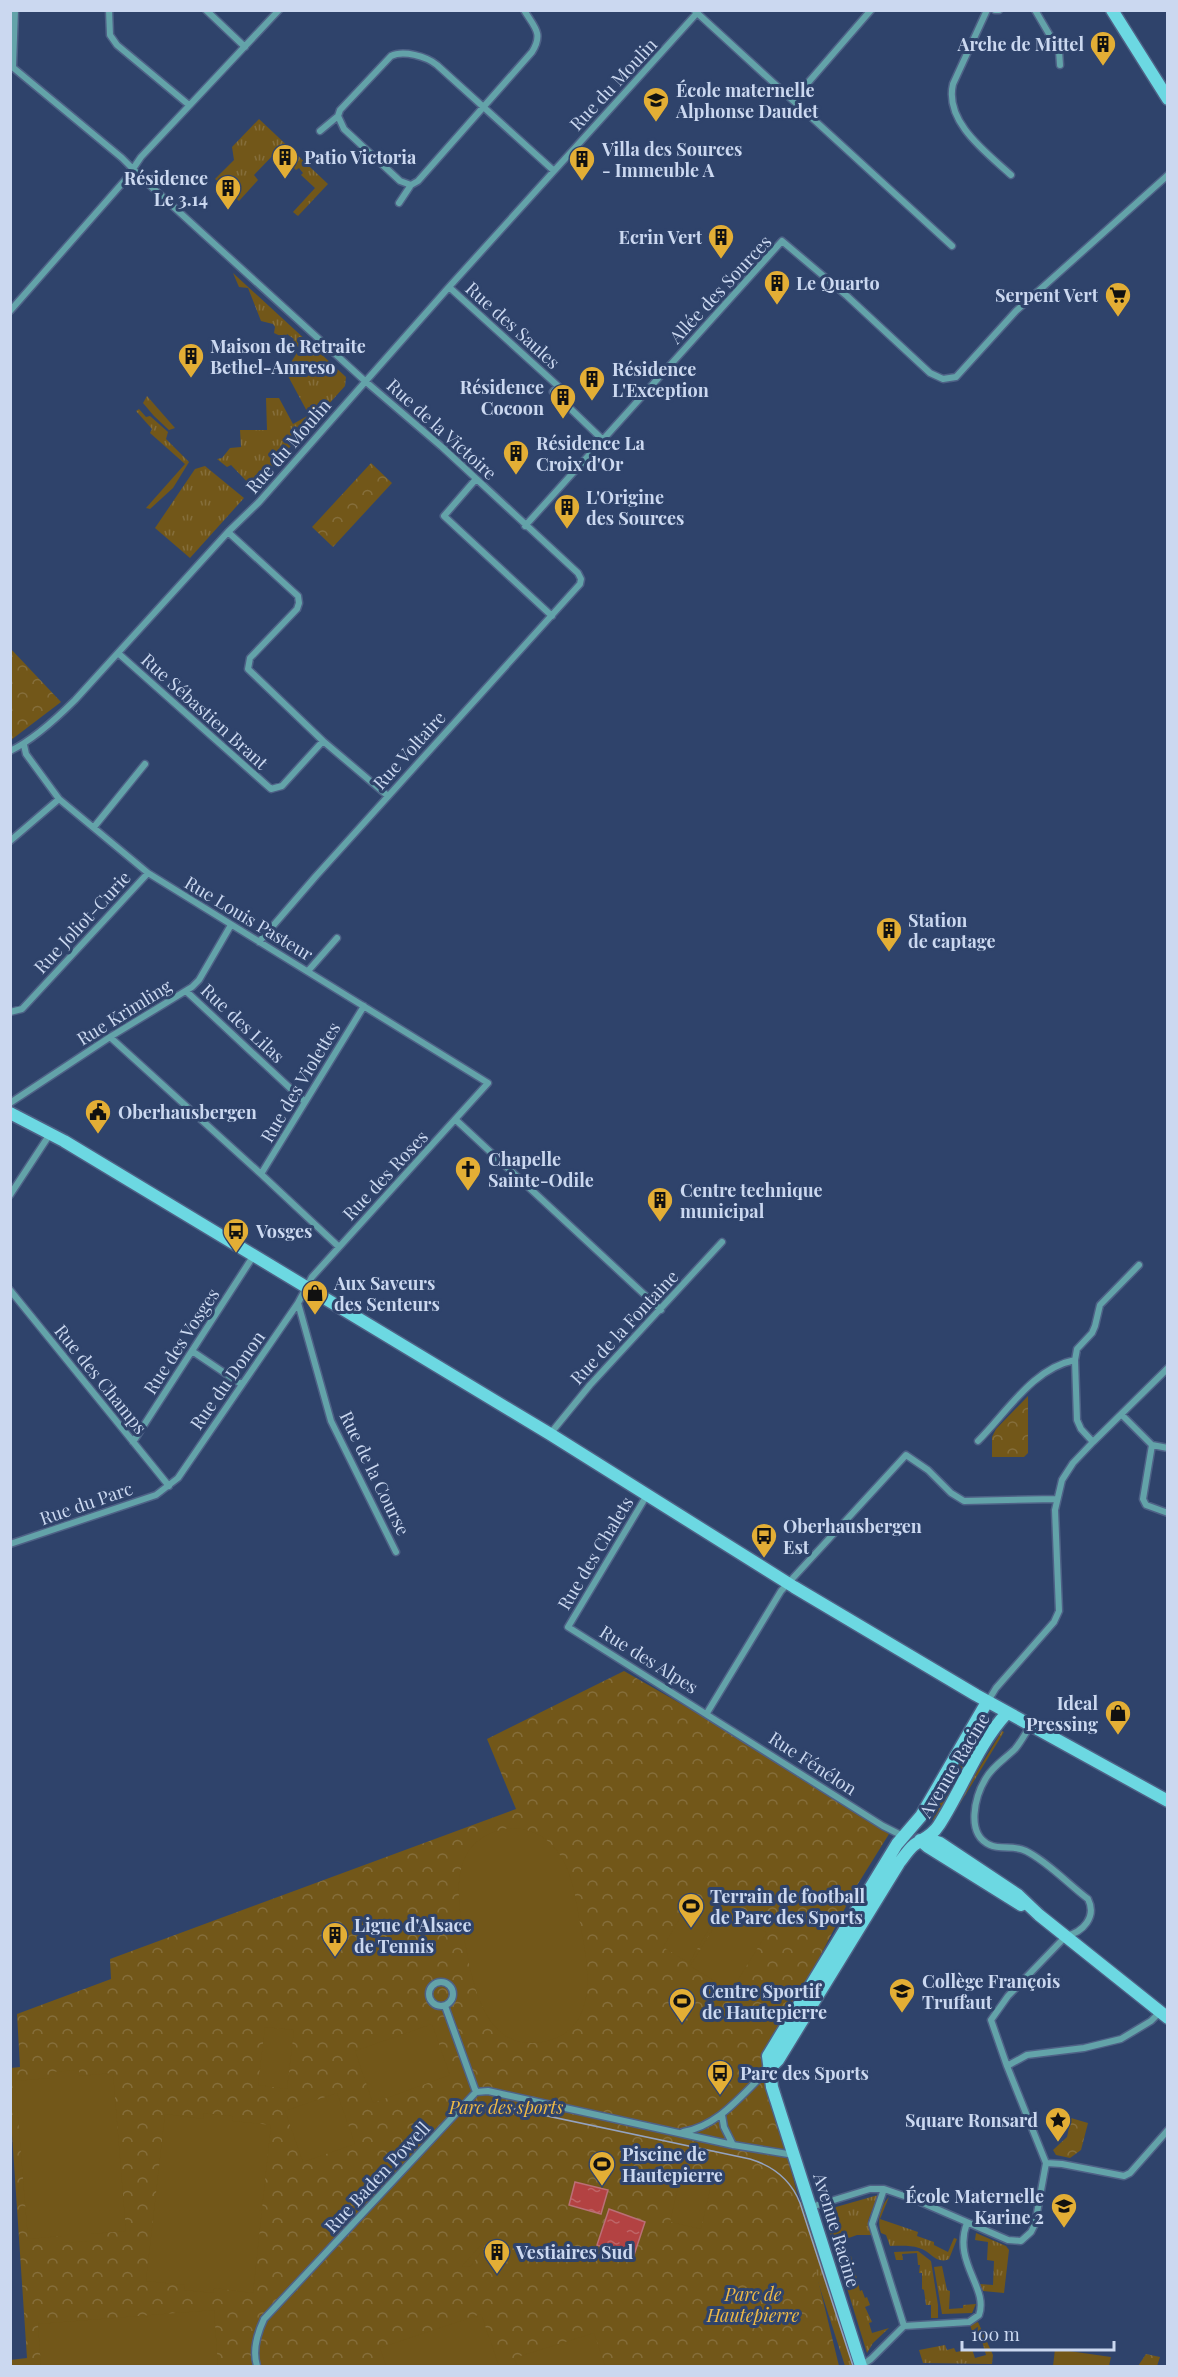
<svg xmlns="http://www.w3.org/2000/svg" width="1178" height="2377" font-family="'Playfair Display',serif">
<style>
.grass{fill:url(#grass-tufts)}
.park{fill:url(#park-crowns)}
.pitch{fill:#725719}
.water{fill:url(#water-ripples);stroke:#ba6f76;stroke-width:1.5}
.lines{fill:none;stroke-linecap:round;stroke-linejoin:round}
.street-casing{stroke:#4e6186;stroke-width:9}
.secondary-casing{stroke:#4e6186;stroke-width:15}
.street{stroke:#63a3a9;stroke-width:6}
.secondary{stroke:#6cd8e2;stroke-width:12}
.tram{stroke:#94a3c1;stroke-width:1.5}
.labels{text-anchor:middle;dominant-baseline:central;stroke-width:6;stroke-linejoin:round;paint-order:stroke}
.poi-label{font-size:18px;font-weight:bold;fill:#cbd8f0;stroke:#2f436b;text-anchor:start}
.street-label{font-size:18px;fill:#cbd8f0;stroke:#2f436b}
.park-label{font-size:18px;font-style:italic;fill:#efba46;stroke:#2f436b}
</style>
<defs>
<pattern id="grass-tufts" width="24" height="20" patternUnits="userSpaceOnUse" patternTransform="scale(1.5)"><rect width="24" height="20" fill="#725719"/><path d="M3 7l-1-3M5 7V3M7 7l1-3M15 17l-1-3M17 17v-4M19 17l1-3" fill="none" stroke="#856e3b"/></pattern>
<pattern id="park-crowns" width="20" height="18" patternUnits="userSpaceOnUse" patternTransform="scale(1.5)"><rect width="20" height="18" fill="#725719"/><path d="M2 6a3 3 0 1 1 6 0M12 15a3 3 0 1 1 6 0" fill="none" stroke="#856e3b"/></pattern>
<pattern id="water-ripples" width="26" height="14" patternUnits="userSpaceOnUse" patternTransform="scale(1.5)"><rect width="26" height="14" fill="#b34242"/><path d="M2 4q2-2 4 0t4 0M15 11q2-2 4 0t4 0" fill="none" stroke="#bf6567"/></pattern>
</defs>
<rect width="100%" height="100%" fill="#2f436b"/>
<path class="grass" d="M259,119L328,184L298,216L293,212L315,188L301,175L303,173L299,168L296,170L276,152L254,175L258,180L239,201L215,179L234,160L232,147Z
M233,273L346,377L345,386L253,488L231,465L227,467L217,459L222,458L230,448L241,447L240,430H267L266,398H279L293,424L309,415L288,376V367L300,348L292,343L294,339L287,334L285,338L274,333L275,327L273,324L261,321L248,288L239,287Z
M147,396L175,428L169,430L154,416L143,403Z
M139,409L146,417L150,416L168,432L166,439L189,462L173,488L150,509L146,508L185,464L150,433L152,429L136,411Z
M205,466L244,498L190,558L155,528L195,469Z
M984,1718L990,1722L958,1775L957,1785L934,1821L927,1817L949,1782L951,1771Z
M1002,1731L1004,1732L945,1828L943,1827Z
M878,2195L868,2221L871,2235H857L843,2240L848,2257L851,2256L860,2291L862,2290L865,2298L867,2297L870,2305L865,2307L872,2322L869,2323L872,2333L889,2328L873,2343L867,2353L826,2220L830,2214L829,2209Z
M889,2197L880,2219L918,2232L917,2236L934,2242V2245L948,2252L954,2238L957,2239L949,2259C936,2265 931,2251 919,2248C910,2245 899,2246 890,2246L886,2235L881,2233C877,2220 880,2207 889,2197Z
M804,2201L807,2216L855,2366H845L793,2204Z
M976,2233L1006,2246L1009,2250L1004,2293L983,2291L980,2284L993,2285L994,2261L987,2260L988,2242L975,2240Z
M918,2251L931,2261L938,2305V2318H931V2305H926L924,2290L922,2289V2273H919L920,2265H918L917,2253L902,2254L903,2260H896L894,2252Z
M942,2266L947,2290L950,2291L949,2309L963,2308V2305L976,2304L972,2313L942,2314L934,2267Z
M978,2322L993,2355L992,2364L923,2363L919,2350L945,2345L947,2350L954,2348L956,2352L972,2349L975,2358L986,2355L982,2341L976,2342L970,2325Z"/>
<path class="park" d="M371,463L392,483L333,547L312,527Z
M10,648L61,702L11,740H10Z
M1028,1396V1453L1024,1457H992V1437L996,1429Z
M624,1671L704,1717L889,1834L856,1887L762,2068L791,2169L839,2366H11L10,2360L27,2358L10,2104L11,2068L20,2067L17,2014L111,1979L110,1959L516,1809L487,1739Z
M1071,2118L1088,2123L1081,2150L1070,2158L1056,2155L1053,2150L1067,2137Z
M1146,2354L1160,2357L1157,2366H1138Z"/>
<path class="pitch" d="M509,1828C524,1828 539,1832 550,1843C572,1864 575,1895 580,1923C588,1965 602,2031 542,2042C484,2052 473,1984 465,1943C457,1897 446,1839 509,1828Z
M694,1894L720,1910L689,1963L663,1947Z
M726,1908L767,1933L731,1991L690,1966Z
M432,2024L450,2075L373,2103L355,2051Z
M265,2027L294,2030L287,2089L258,2085Z
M79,2070V2076L113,2073L126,2231L91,2234V2241L62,2243V2236L28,2239L15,2081L50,2078V2072Z
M337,2093L355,2144L303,2162L285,2111Z
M204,2113L232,2116L233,2121L271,2125L253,2293L214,2288L213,2293L184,2290L185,2285L146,2281L165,2114L203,2119Z
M681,2174L712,2181L701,2229L670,2222Z
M482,2244L485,2247L470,2267L462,2266Z
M214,2310L218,2366H41L38,2324Z
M481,2314L499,2366H386L380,2348Z
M594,2333L605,2366H517L514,2358Z
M1055,2349L1111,2357L1109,2366H1053Z"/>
<path class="water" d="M575,2182L608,2190L601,2214L569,2205Z
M609,2209L645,2222L633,2258L597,2245Z"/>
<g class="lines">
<g class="street-casing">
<path id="street" d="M109,10L110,35L117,45L189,105
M206,10L245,47
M987,10L953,84C944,122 987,153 1011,175
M995,10H999
M1035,10L1059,51L1060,65
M695,11L952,246
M10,65L122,158L144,180L365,381L442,447L578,573L581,579L580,584L316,876L259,942
M13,66L15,10
M793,100L871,10
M338,116L340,110L391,56C403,50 426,56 437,65L553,170
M320,131L338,116L344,129L400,181L411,185L399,203
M411,185L418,181L532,52C544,33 534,27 524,10
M449,287L558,386L553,392L603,440
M10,311L126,179L141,157L279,10
M476,479L444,516L552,616
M525,526L782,241L847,296L930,373L943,379L956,377L1016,311L1168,175
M228,532L298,596L299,603L297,609L250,658L248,669L323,741L388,796
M118,653L271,789L282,786L323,741
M10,751C31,741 58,717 75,700L228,532L259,502L449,287L697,13
M94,827L145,764
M10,841L59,799
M308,971L337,938
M186,991L305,1102
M10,1012L22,1009L148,873
M110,1037L261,1174L338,1246
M10,1103L110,1037L192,987L199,980L231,925
M456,1120L661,1310
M261,1174L364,1006
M10,1195L50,1134
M10,1290L169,1486
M298,1303L331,1421L396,1552
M192,1351L241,1384
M1075,1360L1077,1420L1081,1429L1093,1442
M1122,1415L1152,1445L1168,1448
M550,1434L590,1385L722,1242
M978,1441C1007,1412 1033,1368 1075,1360L1077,1349L1092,1333L1095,1326L1100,1305L1139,1265
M133,1442L254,1255
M1152,1445L1143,1499L1146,1505L1168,1513
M647,1495L568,1627L883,1826L903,1836
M10,1544L156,1495L178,1478L298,1303L312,1277L488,1083L148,873L59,799L26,754L24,745
M988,1701L996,1688L1054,1622L1059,1611L1055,1510L1062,1480L1073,1463L1093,1442L1168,1368
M707,1713L781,1591L906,1455L928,1470L951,1493L964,1501L1056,1499
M429 1994a12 12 0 1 1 24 0a12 12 0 1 1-24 0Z
M445,2006L476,2092
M1007,2066L1027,2055L1084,2048L1121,2039L1151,2021L1160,2012
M722,2115L724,2127L733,2145
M683,2132C719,2126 742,2094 768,2070
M1046,2163L1062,2164L1124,2176L1130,2173L1168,2130
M884,2189L872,2224L904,2326
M811,2207L870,2189H884L916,2200L1008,2240L1021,2241L1031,2232L1035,2224L1046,2163L1007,2066L991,2020L1008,1996L1066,1936C1083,1932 1097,1917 1088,1899C1068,1884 1048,1862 1026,1851C1015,1845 1001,1850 990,1845C965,1834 975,1796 986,1778C993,1766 1005,1759 1015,1749C1021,1742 1025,1734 1030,1726
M257,2366C252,2350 257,2334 264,2319L476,2092L488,2091L733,2145L794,2155
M861,2366L871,2359L904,2326L969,2322L979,2315C989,2288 952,2262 967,2223"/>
</g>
<g class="secondary-casing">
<path id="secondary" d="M1112,10L1168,99
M10,1113L64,1141L550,1434L794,1587L976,1695L1168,1801
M920,1840H931L940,1843L1018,1895L1039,1915L1168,2018
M921,1841L928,1847L1021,1905
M768,2070L778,2060L899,1863C904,1857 908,1850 914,1845C923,1839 933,1835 939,1825C963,1788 977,1745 1007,1713
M861,2366L772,2087L768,2056L897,1844L921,1816L987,1702"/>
</g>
<use href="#street" class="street"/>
<use href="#secondary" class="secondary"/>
<path class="tram" d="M491,2104L750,2159C773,2166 791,2180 800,2203L853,2366"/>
</g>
<defs>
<g id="building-pin" transform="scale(1.35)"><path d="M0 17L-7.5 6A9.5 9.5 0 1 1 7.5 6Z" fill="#e3ae35" stroke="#2f436b"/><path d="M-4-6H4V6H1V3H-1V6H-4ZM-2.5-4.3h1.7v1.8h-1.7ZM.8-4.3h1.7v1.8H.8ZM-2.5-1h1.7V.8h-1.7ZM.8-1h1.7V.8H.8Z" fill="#111"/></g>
<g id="school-pin" transform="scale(1.35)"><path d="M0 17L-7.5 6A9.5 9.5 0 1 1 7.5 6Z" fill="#e3ae35" stroke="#2f436b"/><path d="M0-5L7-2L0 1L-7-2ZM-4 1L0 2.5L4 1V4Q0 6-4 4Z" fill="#111"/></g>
<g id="supermarket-pin" transform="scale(1.35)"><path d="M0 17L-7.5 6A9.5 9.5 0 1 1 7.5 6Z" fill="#e3ae35" stroke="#2f436b"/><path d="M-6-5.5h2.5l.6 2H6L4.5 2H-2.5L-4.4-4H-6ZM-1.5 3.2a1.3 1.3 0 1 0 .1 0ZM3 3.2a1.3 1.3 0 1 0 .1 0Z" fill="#111"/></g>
<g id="civic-pin" transform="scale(1.35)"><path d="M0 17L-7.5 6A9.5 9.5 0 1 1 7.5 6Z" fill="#e3ae35" stroke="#2f436b"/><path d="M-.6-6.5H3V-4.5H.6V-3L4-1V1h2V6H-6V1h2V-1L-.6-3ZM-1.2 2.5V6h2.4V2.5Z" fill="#111"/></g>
<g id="church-pin" transform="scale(1.35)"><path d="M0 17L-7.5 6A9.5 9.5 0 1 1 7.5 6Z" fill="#e3ae35" stroke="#2f436b"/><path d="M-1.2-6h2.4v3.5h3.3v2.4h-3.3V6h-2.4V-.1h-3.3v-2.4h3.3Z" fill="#111"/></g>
<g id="bus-pin" transform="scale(1.35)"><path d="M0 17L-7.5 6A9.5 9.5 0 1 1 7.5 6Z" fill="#e3ae35" stroke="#2f436b"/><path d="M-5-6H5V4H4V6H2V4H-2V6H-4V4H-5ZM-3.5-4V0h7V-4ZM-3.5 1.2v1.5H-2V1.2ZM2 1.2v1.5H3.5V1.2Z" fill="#111"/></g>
<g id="shop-pin" transform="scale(1.35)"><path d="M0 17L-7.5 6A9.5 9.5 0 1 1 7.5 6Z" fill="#e3ae35" stroke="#2f436b"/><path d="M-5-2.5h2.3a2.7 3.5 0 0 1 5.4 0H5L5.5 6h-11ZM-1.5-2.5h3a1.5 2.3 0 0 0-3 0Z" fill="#111"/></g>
<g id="stadium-pin" transform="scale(1.35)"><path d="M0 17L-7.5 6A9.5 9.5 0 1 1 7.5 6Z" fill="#e3ae35" stroke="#2f436b"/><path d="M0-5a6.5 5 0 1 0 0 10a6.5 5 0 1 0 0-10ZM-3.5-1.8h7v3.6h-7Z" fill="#111"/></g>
<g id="sight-pin" transform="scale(1.35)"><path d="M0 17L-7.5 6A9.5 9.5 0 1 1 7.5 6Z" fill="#e3ae35" stroke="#2f436b"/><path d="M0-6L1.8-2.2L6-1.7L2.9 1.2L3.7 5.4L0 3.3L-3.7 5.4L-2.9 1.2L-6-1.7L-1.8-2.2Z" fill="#111"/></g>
</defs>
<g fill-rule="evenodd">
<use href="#building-pin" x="1103" y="44"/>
<use href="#school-pin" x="656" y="100"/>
<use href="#building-pin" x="285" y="157"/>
<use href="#building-pin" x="582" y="159"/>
<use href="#building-pin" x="228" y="188"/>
<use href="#building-pin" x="721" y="237"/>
<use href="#building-pin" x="777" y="283"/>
<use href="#supermarket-pin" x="1118" y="295"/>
<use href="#building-pin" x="191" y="356"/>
<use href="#building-pin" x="592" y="379"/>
<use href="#building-pin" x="563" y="397"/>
<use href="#building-pin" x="516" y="453"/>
<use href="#building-pin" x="567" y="507"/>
<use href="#building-pin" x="889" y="930"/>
<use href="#civic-pin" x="98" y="1112"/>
<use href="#church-pin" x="468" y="1169"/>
<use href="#building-pin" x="660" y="1200"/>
<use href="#bus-pin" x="236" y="1231"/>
<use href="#shop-pin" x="315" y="1293"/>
<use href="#bus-pin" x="764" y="1536"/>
<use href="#shop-pin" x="1118" y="1713"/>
<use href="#stadium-pin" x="691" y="1906"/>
<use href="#building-pin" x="335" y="1935"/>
<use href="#school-pin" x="902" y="1991"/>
<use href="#stadium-pin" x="682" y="2001"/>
<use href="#bus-pin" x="720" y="2073"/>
<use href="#sight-pin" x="1058" y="2120"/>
<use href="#stadium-pin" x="602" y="2164"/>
<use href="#school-pin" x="1064" y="2206"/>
<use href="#building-pin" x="497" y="2252"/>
</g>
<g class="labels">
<g class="poi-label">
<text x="1084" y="44" text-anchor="end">Arche de Mittel</text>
<text x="676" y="90">École maternelle<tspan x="676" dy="21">Alphonse Daudet</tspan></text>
<text x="602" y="149">Villa des Sources<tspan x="602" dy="21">- Immeuble A</tspan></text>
<text x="304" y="157">Patio Victoria</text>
<text x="208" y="178" text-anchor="end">Résidence<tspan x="208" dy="21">Le 3.14</tspan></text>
<text x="702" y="237" text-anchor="end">Ecrin Vert</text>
<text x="796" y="283">Le Quarto</text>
<text x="1098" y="295" text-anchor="end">Serpent Vert</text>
<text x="210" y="346">Maison de Retraite<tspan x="210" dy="21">Bethel-Amreso</tspan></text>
<text x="612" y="369">Résidence<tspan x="612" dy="21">L'Exception</tspan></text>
<text x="544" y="387" text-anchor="end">Résidence<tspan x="544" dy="21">Cocoon</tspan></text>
<text x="536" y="443">Résidence La<tspan x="536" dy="21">Croix d'Or</tspan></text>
<text x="586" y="497">L'Origine<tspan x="586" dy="21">des Sources</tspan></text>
<text x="908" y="920">Station<tspan x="908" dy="21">de captage</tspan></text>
<text x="118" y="1112">Oberhausbergen</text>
<text x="488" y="1159">Chapelle<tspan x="488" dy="21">Sainte-Odile</tspan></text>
<text x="680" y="1190">Centre technique<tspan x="680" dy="21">municipal</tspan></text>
<text x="256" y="1231">Vosges</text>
<text x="334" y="1283">Aux Saveurs<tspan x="334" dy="21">des Senteurs</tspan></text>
<text x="783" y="1526">Oberhausbergen<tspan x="783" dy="21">Est</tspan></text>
<text x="1098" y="1703" text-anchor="end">Ideal<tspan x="1098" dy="21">Pressing</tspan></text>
<text x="710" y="1896">Terrain de football<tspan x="710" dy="21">de Parc des Sports</tspan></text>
<text x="354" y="1925">Ligue d'Alsace<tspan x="354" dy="21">de Tennis</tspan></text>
<text x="922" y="1981">Collège François<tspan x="922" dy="21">Truffaut</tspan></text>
<text x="702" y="1991">Centre Sportif<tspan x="702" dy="21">de Hautepierre</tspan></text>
<text x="740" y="2073">Parc des Sports</text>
<text x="1038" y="2120" text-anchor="end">Square Ronsard</text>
<text x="622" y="2154">Piscine de<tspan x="622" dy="21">Hautepierre</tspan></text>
<text x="1044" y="2196" text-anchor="end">École Maternelle<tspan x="1044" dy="21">Karine 2</tspan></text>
<text x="516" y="2252">Vestiaires Sud</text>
</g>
<g class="street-label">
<text transform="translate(613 84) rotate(-47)">Rue du Moulin</text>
<text transform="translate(720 289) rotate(-47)">Allée des Sources</text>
<text transform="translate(513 325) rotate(42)">Rue des Saules</text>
<text transform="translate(442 429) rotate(42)">Rue de la Victoire</text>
<text transform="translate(288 446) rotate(-49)">Rue du Moulin</text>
<text transform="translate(205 711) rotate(42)">Rue Sébastien Brant</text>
<text transform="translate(409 750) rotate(-48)">Rue Voltaire</text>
<text transform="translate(249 918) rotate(31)">Rue Louis Pasteur</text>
<text transform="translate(82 922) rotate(-47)">Rue Joliot-Curie</text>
<text transform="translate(124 1012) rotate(-32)">Rue Krimling</text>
<text transform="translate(243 1023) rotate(43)">Rue des Lilas</text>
<text transform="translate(300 1082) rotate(-59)">Rue des Violettes</text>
<text transform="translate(385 1175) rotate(-47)">Rue des Roses</text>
<text transform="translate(624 1327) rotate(-47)">Rue de la Fontaine</text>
<text transform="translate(181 1341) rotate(-57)">Rue des Vosges</text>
<text transform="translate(101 1379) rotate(51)">Rue des Champs</text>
<text transform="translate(227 1380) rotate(-55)">Rue du Donon</text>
<text transform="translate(375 1473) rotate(64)">Rue de la Course</text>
<text transform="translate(86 1503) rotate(-19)">Rue du Parc</text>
<text transform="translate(595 1553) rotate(-59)">Rue des Chalets</text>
<text transform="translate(649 1659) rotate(32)">Rue des Alpes</text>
<text transform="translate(813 1763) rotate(33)">Rue Fénélon</text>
<text transform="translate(954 1765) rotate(-59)">Avenue Racine</text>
<text transform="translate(377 2177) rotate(-47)">Rue Baden Powell</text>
<text transform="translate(837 2230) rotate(73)">Avenue Racine</text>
</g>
<g class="park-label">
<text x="506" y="2107">Parc des sports</text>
<text x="753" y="2294">Parc de<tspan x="753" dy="21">Hautepierre</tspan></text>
</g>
</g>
<rect width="1178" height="2377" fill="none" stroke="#cbd8f0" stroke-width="24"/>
<path d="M962 2341v9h152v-9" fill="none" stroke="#cbd8f0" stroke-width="3"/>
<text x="971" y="2341" font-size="18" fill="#cbd8f0" stroke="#2f436b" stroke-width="4.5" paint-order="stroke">100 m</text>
</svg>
